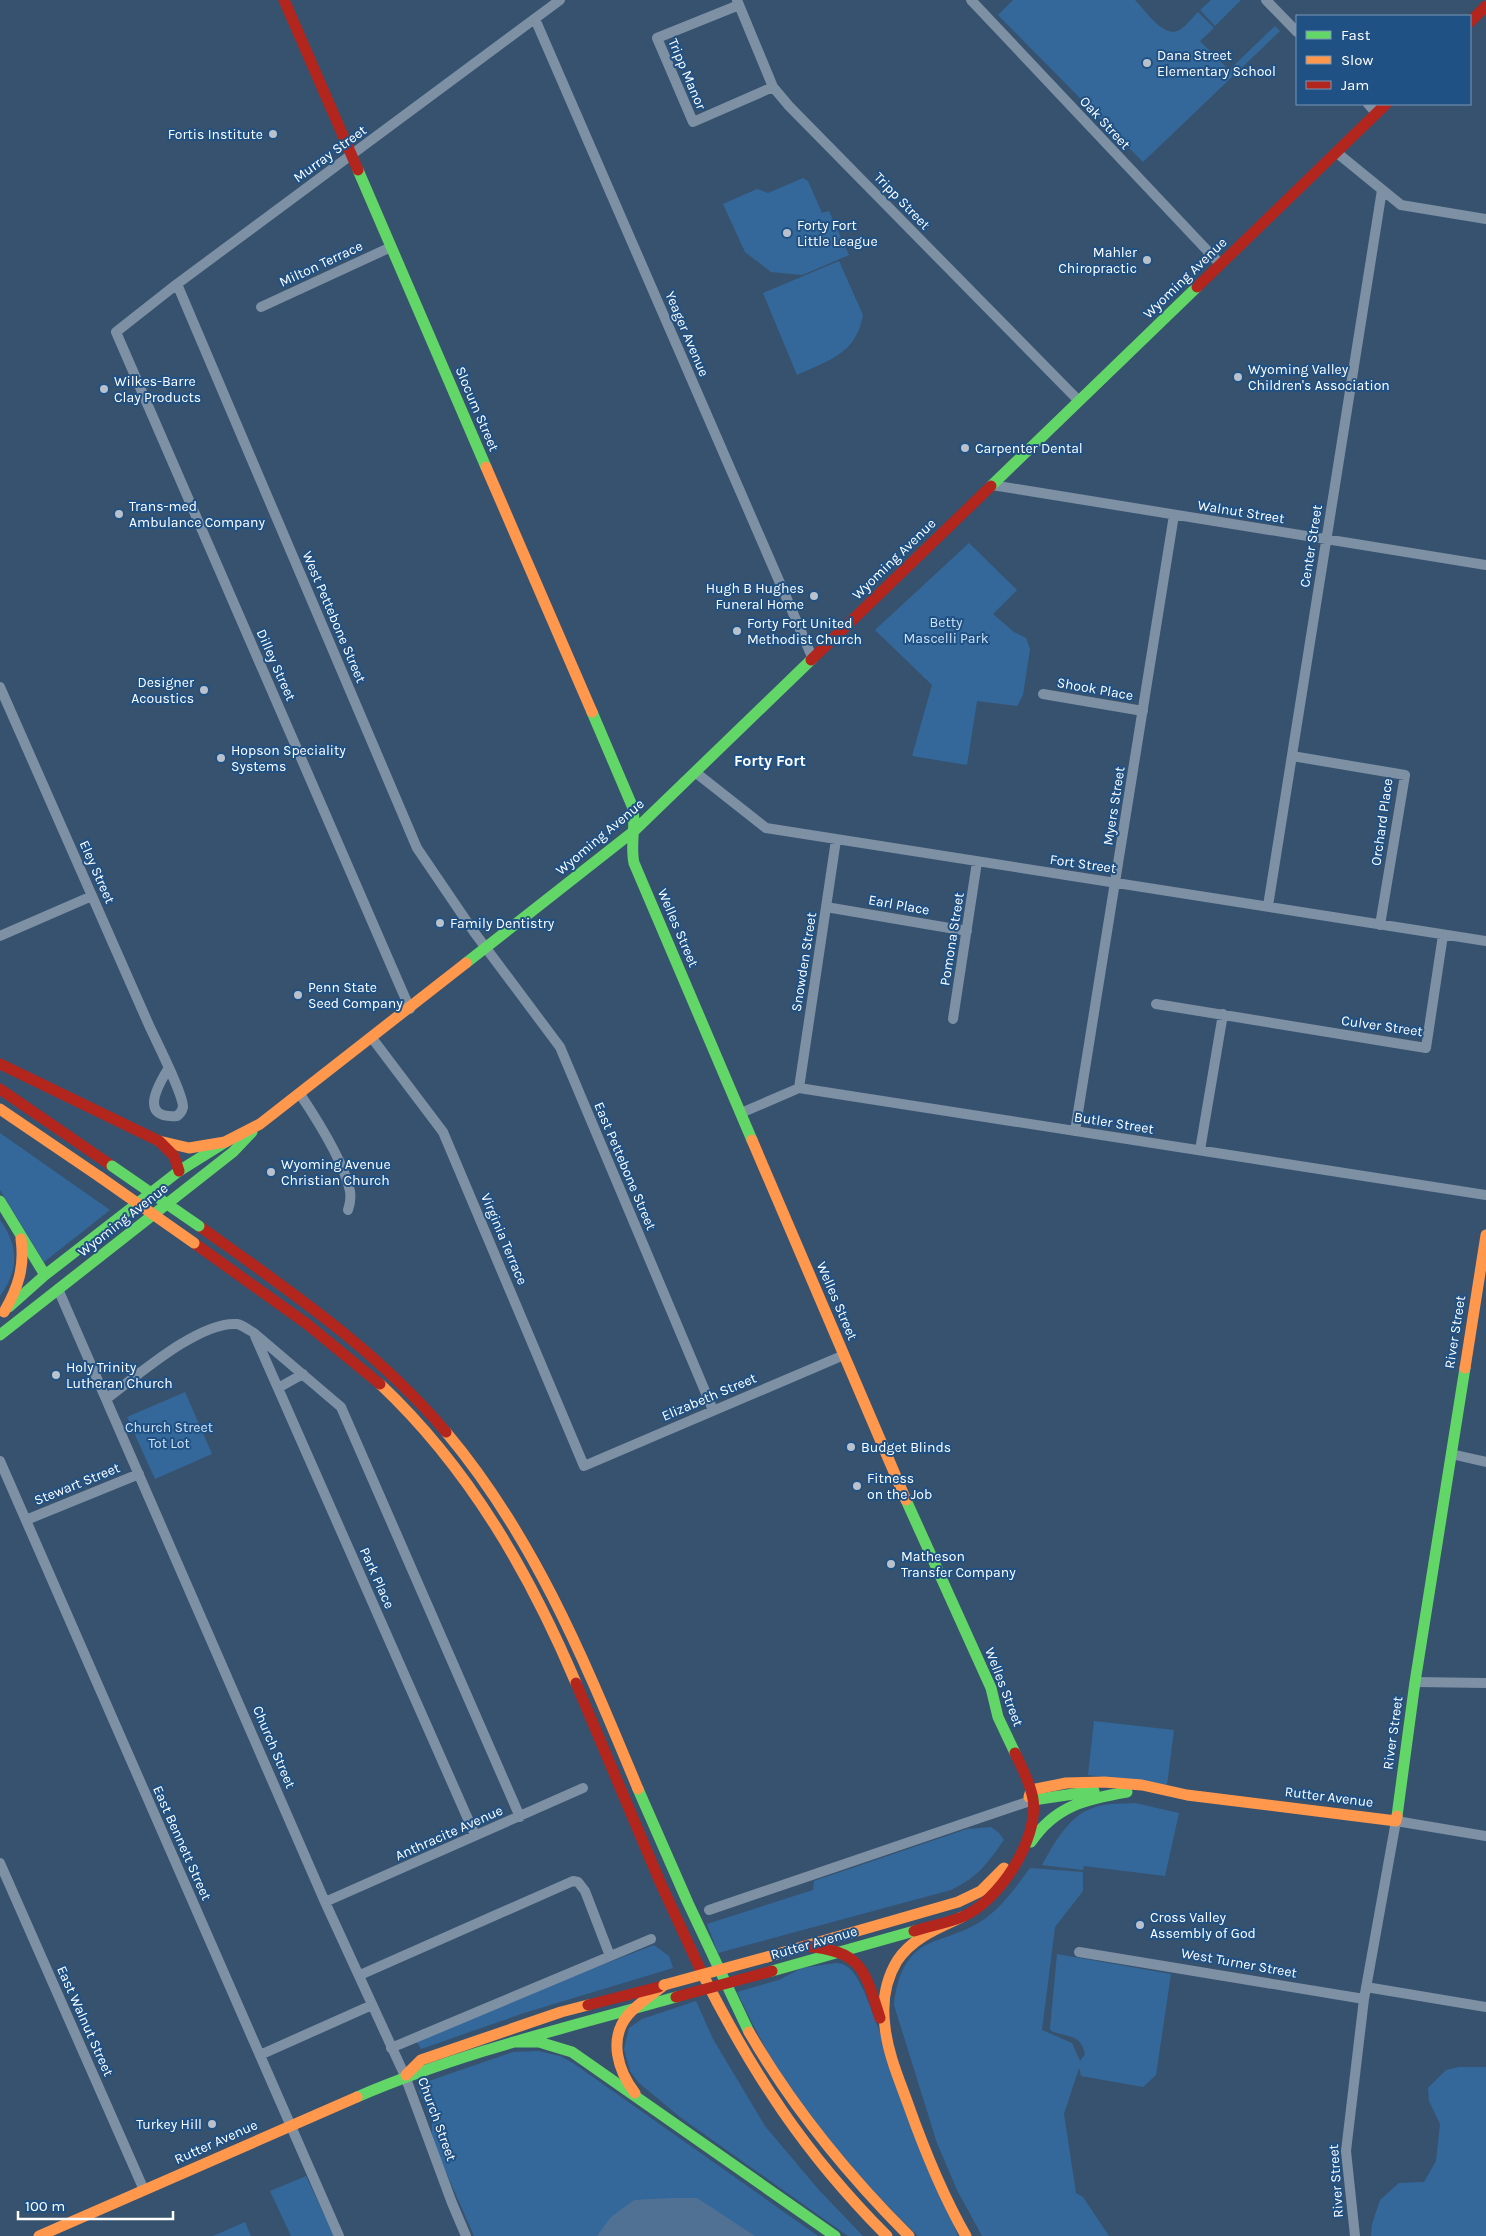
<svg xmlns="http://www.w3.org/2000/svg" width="1486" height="2236" font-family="Karla,sans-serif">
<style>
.green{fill:#34689a}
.water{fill:#507194}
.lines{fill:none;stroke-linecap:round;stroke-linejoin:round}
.street{stroke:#7d90a4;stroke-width:10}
.fast{stroke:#63d668;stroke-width:11}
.slow{stroke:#ff974d;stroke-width:11}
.jam{stroke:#b3261e;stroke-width:11}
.fast-bridge{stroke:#63d668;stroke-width:11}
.slow-bridge{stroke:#ff974d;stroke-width:11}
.jam-bridge{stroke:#b3261e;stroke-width:11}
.poi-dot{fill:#b9c2cc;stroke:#205184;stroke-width:2}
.labels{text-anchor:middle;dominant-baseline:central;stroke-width:4;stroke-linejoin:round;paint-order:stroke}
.poi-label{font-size:14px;fill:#fff;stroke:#205184;text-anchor:start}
.street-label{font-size:14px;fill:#fff;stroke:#205184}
.park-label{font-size:14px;fill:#cce2f7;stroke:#205184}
.quarter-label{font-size:16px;font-weight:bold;fill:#fff;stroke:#205184}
</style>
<rect width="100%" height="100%" fill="#37526e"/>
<path class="green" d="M1013,0H1135C1145,10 1165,41 1181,29C1188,24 1193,17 1198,12L1214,28L1200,41L1229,70L1275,26L1280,31L1143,162L998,15Z
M1211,0H1241L1215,26L1200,10Z
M803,178L808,181L822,213L829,211L849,255L802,275L771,272L745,252L723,204L757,189L768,193Z
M839,261L863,315C856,354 829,360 797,375L763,293Z
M969,543L1017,590L993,614L1014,632L1026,638L1030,649L1023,695L1017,706L977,701L967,765L912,756L932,685L875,630Z
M0,1133L110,1210L44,1262L0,1190Z
M0,1220C19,1246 19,1270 0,1296Z
M185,1392L212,1454L155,1479L127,1417Z
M1094,1721L1174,1730L1167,1785L1088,1775Z
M1135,1803L1179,1813L1165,1876L1084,1866L1083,1870L1042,1865C1057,1839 1071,1810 1104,1805C1114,1803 1125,1804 1135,1803Z
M991,1827L999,1833L1004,1840C987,1864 978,1877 951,1890L718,1953L707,1924L813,1890L814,1881L967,1829Z
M1030,1868L1083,1872V1891L1055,1927L1042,2030L1072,2043L1080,2061L1085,2054C1081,2034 1067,2037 1051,2031L1050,2028L1057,1954L1171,1974L1156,2075L1143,2087L1081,2076L1079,2068L1064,2114L1076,2193L1083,2197L1109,2236H982L957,2190L937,2143L894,2005C896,1982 904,1955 928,1944C942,1938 957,1934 971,1927C997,1914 1013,1891 1030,1868Z
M654,1945L669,1956L673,1968L524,2013L421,2049L417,2042L527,1994Z
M836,1963C852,1964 857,1978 864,1991L958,2236H918C871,2191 827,2142 790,2089C769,2058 753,2025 737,1992L779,1980L802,1968Z
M696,2001L713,2039L765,2126L818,2189L863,2236H848L680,2117L639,2083L630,2071L624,2049L629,2028L642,2019Z
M538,2051L560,2056L573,2063L818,2236H474L432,2140V2121L419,2091L420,2084L513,2052Z
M1459,2067H1486V2236H1371L1372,2224L1380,2200L1399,2183L1424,2182L1436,2161L1440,2124L1429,2101L1428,2088L1446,2070Z
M306,2176L334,2236H291L270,2191Z
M245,2222L251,2236H213Z"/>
<path class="water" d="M671,2198H697L755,2236H597L611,2217L634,2200Z"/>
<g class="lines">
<path class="street" d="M737,0L773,87L789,106L1079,401
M971,0L1220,264
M1266,0L1297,32
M739,5L657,38L693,122L773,87
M535,19L813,659
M1368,104L1376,113
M1336,152L1401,205L1486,219
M177,284L417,848L474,932L560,1047L713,1410
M261,307L391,247
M992,485L1486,565
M0,687C49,799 99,911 148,1023C155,1039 183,1093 183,1107C182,1112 180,1114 177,1116C139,1119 157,1087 168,1069
M1043,694L1143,711
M1292,756L1405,775L1380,925
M695,772L766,828L1486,941
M1268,906L1382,190
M826,907L967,931
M0,936L92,896
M1156,1004L1426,1048L1443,935
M410,1009L116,332L177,284L560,0
M953,1019L977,862
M372,1038L443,1132L584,1466L844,1355
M799,1088L836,840
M300,1094C316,1118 344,1163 350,1191C351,1197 350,1204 348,1210
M741,1113L799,1088L1486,1195
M1075,1131L1174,515
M1200,1150L1223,1014
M58,1289L325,1902L405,2076L452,2203L466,2236
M255,1336L475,1835
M278,1388L303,1374
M106,1399C137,1376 199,1321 237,1324C242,1325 249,1330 254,1333L341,1407L520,1817
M1451,1454L1486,1462
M0,1461L339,2236
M26,1520L139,1474
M1415,1682L1486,1683
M0,1863L144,2190
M325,1902L583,1788
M709,1910L1033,1800
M1079,1952L1364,1999
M360,1975L573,1881L578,1882L585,1891L610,1956
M1366,1987L1486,2007
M391,2048L651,1939
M260,2055L372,2005
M1355,2236L1346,2151L1364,1999L1396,1821L1486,1836"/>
<path class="fast" d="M358,170L486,467
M991,486L1197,287
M592,712L633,808C636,826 630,845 634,863L752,1140
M466,963L634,831L811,660
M0,1201L45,1275
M9,1307L45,1275L179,1171L227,1141
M0,1335L233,1152L252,1132
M906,1500L991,1688L998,1717L1015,1753
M638,1789L688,1903L749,2032
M1033,1800L1094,1791
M1397,1816L1415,1682L1465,1368
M1031,1842C1055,1806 1086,1799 1127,1792
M772,1971L914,1931
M513,2042H539L572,2052L835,2236
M357,2097C459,2053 569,2027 676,1997"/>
<path class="slow" d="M486,467L592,712
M0,1109L100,1177
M752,1140L906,1500
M159,1141L189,1148L225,1142
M227,1141L260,1124L466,963
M4,1312C18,1288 25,1267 21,1239
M1465,1368L1486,1235
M380,1384C469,1468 529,1572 576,1683
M446,1432C535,1538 585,1662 638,1789
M1029,1797L1031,1790L1066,1783L1104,1782L1142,1785L1187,1795L1396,1821L1397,1816
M962,1917C938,1928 912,1938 897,1961C885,1981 882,2005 885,2027C888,2054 899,2079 908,2104C924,2149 942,2194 966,2236
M767,1957L958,1902L981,1891L1004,1868
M701,1971C753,2074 805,2154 887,2236
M749,2032C793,2108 847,2174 909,2236
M406,2075L421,2060L561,2012L588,2005
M635,2093C618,2071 608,2039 628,2015C638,2003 652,1995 664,1985
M39,2236L357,2097"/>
<path class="jam" d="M284,0L358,170
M1470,22L1486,6
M1197,287L1386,104
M811,660L991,486
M0,1064L159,1141L174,1156L179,1171
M0,1089L112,1166
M199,1226C287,1289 376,1349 446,1432
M194,1243L307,1324L380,1384
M576,1683L660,1882L701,1971
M914,1931C930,1926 947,1923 962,1917C999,1901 1039,1840 1033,1799C1030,1782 1022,1768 1015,1753
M806,1946C862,1952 864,1968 880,2018
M588,2005L659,1987"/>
<path class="fast-bridge" d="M112,1166L199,1226"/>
<path class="slow-bridge" d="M100,1177L194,1243
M664,1985L767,1957"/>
<path class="jam-bridge" d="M676,1997L772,1971"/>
</g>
<g class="poi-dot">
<circle cx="1147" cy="63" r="5"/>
<circle cx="273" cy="134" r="5"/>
<circle cx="787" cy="233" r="5"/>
<circle cx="1147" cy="260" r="5"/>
<circle cx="1238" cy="377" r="5"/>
<circle cx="104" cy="389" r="5"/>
<circle cx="965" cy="448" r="5"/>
<circle cx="119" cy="514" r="5"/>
<circle cx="814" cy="596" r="5"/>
<circle cx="737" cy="631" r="5"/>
<circle cx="204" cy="690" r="5"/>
<circle cx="221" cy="758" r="5"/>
<circle cx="440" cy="923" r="5"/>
<circle cx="298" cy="995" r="5"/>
<circle cx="271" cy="1172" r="5"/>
<circle cx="56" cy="1375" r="5"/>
<circle cx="851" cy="1447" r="5"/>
<circle cx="857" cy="1486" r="5"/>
<circle cx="891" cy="1564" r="5"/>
<circle cx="1140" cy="1925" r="5"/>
<circle cx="212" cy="2124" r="5"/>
</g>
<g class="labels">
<g class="poi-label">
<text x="1157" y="55">Dana Street<tspan x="1157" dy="16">Elementary School</tspan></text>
<text x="263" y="134" text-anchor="end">Fortis Institute</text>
<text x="797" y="225">Forty Fort<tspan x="797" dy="16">Little League</tspan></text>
<text x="1137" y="252" text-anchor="end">Mahler<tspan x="1137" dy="16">Chiropractic</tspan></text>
<text x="1248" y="369">Wyoming Valley<tspan x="1248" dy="16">Children's Association</tspan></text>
<text x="114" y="381">Wilkes-Barre<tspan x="114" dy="16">Clay Products</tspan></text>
<text x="975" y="448">Carpenter Dental</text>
<text x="129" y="506">Trans-med<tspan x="129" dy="16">Ambulance Company</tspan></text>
<text x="804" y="588" text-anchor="end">Hugh B Hughes<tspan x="804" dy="16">Funeral Home</tspan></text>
<text x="747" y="623">Forty Fort United<tspan x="747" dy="16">Methodist Church</tspan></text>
<text x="194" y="682" text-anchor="end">Designer<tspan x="194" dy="16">Acoustics</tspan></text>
<text x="231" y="750">Hopson Speciality<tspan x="231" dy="16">Systems</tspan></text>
<text x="450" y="923">Family Dentistry</text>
<text x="308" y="987">Penn State<tspan x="308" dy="16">Seed Company</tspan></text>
<text x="281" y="1164">Wyoming Avenue<tspan x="281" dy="16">Christian Church</tspan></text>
<text x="66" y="1367">Holy Trinity<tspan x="66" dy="16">Lutheran Church</tspan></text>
<text x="861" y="1447">Budget Blinds</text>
<text x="867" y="1478">Fitness<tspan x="867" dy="16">on the Job</tspan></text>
<text x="901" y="1556">Matheson<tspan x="901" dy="16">Transfer Company</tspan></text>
<text x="1150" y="1917">Cross Valley<tspan x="1150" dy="16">Assembly of God</tspan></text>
<text x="202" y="2124" text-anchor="end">Turkey Hill</text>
</g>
<g class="street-label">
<text transform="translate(687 74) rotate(67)">Tripp Manor</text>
<text transform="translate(1105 123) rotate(47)">Oak Street</text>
<text transform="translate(330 154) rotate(-36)">Murray Street</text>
<text transform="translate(902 201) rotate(46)">Tripp Street</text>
<text transform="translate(321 264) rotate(-25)">Milton Terrace</text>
<text transform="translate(1185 278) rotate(-44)">Wyoming Avenue</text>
<text transform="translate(687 334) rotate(67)">Yeager Avenue</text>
<text transform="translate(477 409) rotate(67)">Slocum Street</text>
<text transform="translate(1241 512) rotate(9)">Walnut Street</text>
<text transform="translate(1311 546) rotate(-81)">Center Street</text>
<text transform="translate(894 559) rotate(-44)">Wyoming Avenue</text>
<text transform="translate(334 617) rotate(67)">West Pettebone Street</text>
<text transform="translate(276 665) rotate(66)">Dilley Street</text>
<text transform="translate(1095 689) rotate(10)">Shook Place</text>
<text transform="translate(1114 806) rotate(-81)">Myers Street</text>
<text transform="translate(1382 822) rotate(-82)">Orchard Place</text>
<text transform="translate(600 837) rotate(-40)">Wyoming Avenue</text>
<text transform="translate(1083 864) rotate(8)">Fort Street</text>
<text transform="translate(97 872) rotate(66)">Eley Street</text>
<text transform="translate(899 905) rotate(10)">Earl Place</text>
<text transform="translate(678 928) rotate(67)">Welles Street</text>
<text transform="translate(952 939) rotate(-81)">Pomona Street</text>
<text transform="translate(804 962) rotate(-81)">Snowden Street</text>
<text transform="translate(1382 1026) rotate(8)">Culver Street</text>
<text transform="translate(1114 1123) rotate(9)">Butler Street</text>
<text transform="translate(625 1166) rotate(67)">East Pettebone Street</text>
<text transform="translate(123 1220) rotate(-38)">Wyoming Avenue</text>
<text transform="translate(504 1239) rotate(67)">Virginia Terrace</text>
<text transform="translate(837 1301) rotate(67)">Welles Street</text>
<text transform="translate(1455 1332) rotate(-81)">River Street</text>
<text transform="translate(709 1397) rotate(-23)">Elizabeth Street</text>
<text transform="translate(77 1484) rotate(-22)">Stewart Street</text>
<text transform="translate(377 1578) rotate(66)">Park Place</text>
<text transform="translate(1004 1687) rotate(69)">Welles Street</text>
<text transform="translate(1393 1733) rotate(-82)">River Street</text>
<text transform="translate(274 1747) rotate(67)">Church Street</text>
<text transform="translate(1329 1797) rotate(7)">Rutter Avenue</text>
<text transform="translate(449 1833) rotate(-24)">Anthracite Avenue</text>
<text transform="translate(182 1843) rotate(66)">East Bennett Street</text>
<text transform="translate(814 1943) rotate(-16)">Rutter Avenue</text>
<text transform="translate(1239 1963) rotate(10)">West Turner Street</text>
<text transform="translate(85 2021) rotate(66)">East Walnut Street</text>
<text transform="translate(437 2119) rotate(70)">Church Street</text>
<text transform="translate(216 2142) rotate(-24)">Rutter Avenue</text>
<text transform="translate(1336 2181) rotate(-94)">River Street</text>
</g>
<g class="park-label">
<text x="946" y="622">Betty<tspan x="946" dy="16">Mascelli Park</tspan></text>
<text x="169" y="1427">Church Street<tspan x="169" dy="16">Tot Lot</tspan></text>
</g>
<g class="quarter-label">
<text x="770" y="760">Forty Fort</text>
</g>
</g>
<rect x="1296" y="15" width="175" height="90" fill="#205184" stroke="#7997b5"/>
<rect x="1306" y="31" width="25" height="8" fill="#63d668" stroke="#7997b5"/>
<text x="1341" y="40" font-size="15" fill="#ffffff">Fast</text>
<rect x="1306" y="56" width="25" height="8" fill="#ff974d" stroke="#7997b5"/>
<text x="1341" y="65" font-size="15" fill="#ffffff">Slow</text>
<rect x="1306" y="81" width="25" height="8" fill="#b3261e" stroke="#7997b5"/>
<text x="1341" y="90" font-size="15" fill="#ffffff">Jam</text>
<path d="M18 2211v8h155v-8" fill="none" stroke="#ffffff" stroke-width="2.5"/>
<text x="25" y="2211" font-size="15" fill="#ffffff" stroke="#205184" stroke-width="4" paint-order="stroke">100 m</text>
</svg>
